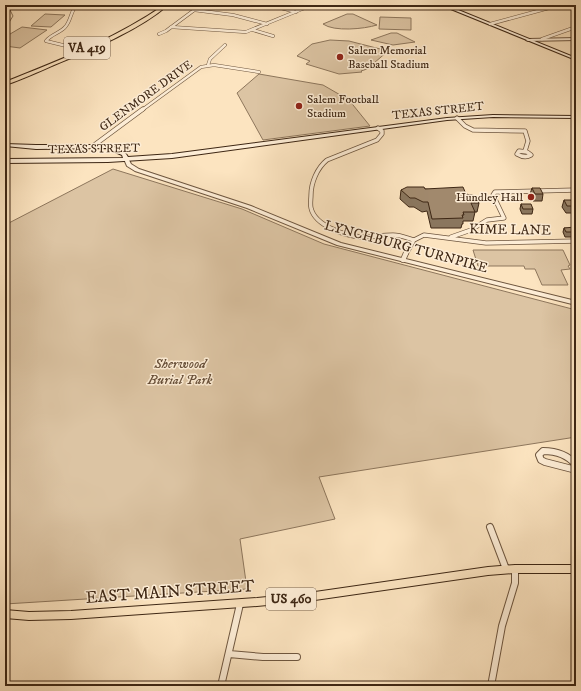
<svg xmlns="http://www.w3.org/2000/svg" width="581" height="691" font-family="'IM FELL DW Pica',serif">
<style>
.green{fill:#dcc4a3;stroke:#8d765c}
.lines{fill:none;stroke-linecap:round;stroke-linejoin:round}
.stream{stroke:#897258;stroke-width:1}
.minor-far3-casing{stroke:#6e563f;stroke-width:3.5}
.minor-far2-casing{stroke:#6e563f;stroke-width:5}
.minor-far1-casing{stroke:#6e563f;stroke-width:6}
.minor-casing{stroke:#6e563f;stroke-width:8}
.tertiary-casing{stroke:#6e563f;stroke-width:2}
.secondary-casing{stroke:#3e2714;stroke-width:2}
.primary-casing{stroke:#3e2714;stroke-width:2}
.minor-far3{stroke:#fdedd6;stroke-width:2.5}
.minor-far2{stroke:#fdedd6;stroke-width:3.5}
.minor-far1{stroke:#fdedd6;stroke-width:4.5}
.minor{stroke:#fdedd6;stroke-width:6}
.tertiary{fill:#fdedd6;fill-rule:evenodd}
.secondary{fill:#fdedd6;fill-rule:evenodd}
.primary{fill:#fce4c0;fill-rule:evenodd}
.wall{fill:#8a765e;stroke:#3e2714}
.building{fill:#a1896d;stroke:#3e2714}
.poi-dot{fill:#8f2418;stroke:#fdedd6;stroke-width:1.5}
.labels{text-anchor:middle;dominant-baseline:central;stroke-width:3;stroke-linejoin:round;paint-order:stroke}
.far-poi-label{font-size:12px;fill:#3e2714;stroke:#fdedd6;text-anchor:start}
.far-street-label{font-size:12px;fill:#3e2714;stroke:#fdedd6}
.shield{fill:#fdedd6;stroke:#77624e;stroke-width:1}
.shield-label{font-size:13px;font-weight:bold;fill:#3e2714}
.street-label{font-size:14px;fill:#3e2714;stroke:#fdedd6}
.park-label{font-size:14px;font-style:italic;fill:#664e38;stroke:#fdedd6}
.near-street-label{font-size:17px;fill:#3e2714;stroke:#fdedd6}
</style>
<rect width="100%" height="100%" fill="#fce4c0"/>
<filter id="stains"><feTurbulence type="fractalNoise" baseFrequency=".005" numOctaves="4"/><feColorMatrix values="0 0 0 0 .2 0 0 0 0 .09 0 0 0 0 .02 0 0 0 .5 -.17"/></filter>
<radialGradient id="worn" r=".72"><stop offset=".6" stop-color="#630" stop-opacity="0"/><stop offset="1" stop-color="#630" stop-opacity=".3"/></radialGradient>
<path class="green" d="M45,14L65,15L51,27L31,26Z
M347,14H353L377,25C364,29 334,32 323,24Z
M380,17L411,18V30L379,29Z
M22,27L47,30L20,48L5,46V37Z
M391,33H397L415,42L393,45L371,40Z
M330,40L349,41L388,51L367,69L361,71L362,72L339,74L306,64L310,61L297,56L312,44Z
M259,74L323,85L349,100L370,126L263,140L237,93Z
M113,169L242,209L324,244L576,310V437L319,477L335,519L240,539L247,589L5,604V225Z
M473,250H563L570,265L568,266L570,269L561,270L568,285H542L535,269H525L524,266H478Z"/>
<g class="lines">
<path class="stream" d="M5,29L13,16L10,10L15,5"/>
<g class="minor-far3-casing">
<path id="minor-far3" d="M270,5L296,12
M566,5L576,8
M76,6C71,11 71,20 66,26C61,33 51,34 46,41L83,50
M449,8L461,5
M194,10L233,15L267,24
M490,24L560,5
M171,27L246,32L312,5
M253,30L273,36
M159,34L166,31L201,5
M542,39L576,27
M208,65L210,59L225,45
M142,110L201,67L214,65L259,72"/>
</g>
<g class="minor-far2-casing">
<path id="minor-far2" d="M457,118L465,126L473,130L525,131L528,141L525,151
M378,128L382,131V134L377,140L327,160C317,168 311,183 311,195C311,199 310,204 311,208C315,226 346,236 362,237C372,237 383,235 393,235C400,235 407,238 414,240
M93,146L143,109
M519,151L527,152L531,155C526,158 522,157 517,154Z
M451,237L471,230L487,220L504,218L493,195L495,192L576,190
M406,254L414,240L424,235L486,243L576,241"/>
</g>
<g class="minor-far1-casing">
<path id="minor-far1" d="M403,260L406,253"/>
</g>
<g class="minor-casing">
<path id="minor" d="M576,465C568,455 556,451 543,451L539,455L541,460L545,462L576,470
M490,527L506,569
M229,654L263,657H297
M221,686L240,604
M491,686L502,626L515,583V569"/>
</g>
<g class="tertiary-casing">
<path id="tertiary" d="M576,38V40L528,41L526,40L528,39Z
M124,158H128L131,164L139,169L251,206L341,243L576,301V305L337,245L247,208L135,171L127,166L124,159Z"/>
</g>
<g class="secondary-casing">
<path id="secondary" d="M441,5H446L576,58V60Z
M493,115L576,116V118L493,117L447,120L172,158L108,162L5,163V159L123,158L122,155L106,148L36,149L5,146V144L36,145H106C114,147 124,149 128,157L172,154L447,118Z"/>
</g>
<g class="primary-casing">
<path id="primary" d="M164,5H168C138,31 90,50 54,65C38,72 21,80 5,85V82C60,60 115,39 164,5Z
M515,565H576V573H515L488,575L308,601L257,606L71,619L29,620L5,618V610L29,612L71,611L257,598L308,593L488,567Z"/>
</g>
<use href="#minor-far3" class="minor-far3"/>
<use href="#minor-far2" class="minor-far2"/>
<use href="#minor-far1" class="minor-far1"/>
<use href="#minor" class="minor"/>
<use href="#tertiary" class="tertiary"/>
<use href="#secondary" class="secondary"/>
<use href="#primary" class="primary"/>
</g>
<path class="wall" d="M532,188L543,194L542,201H533L530,194Z
M425,189L466,194L479,203L477,212H475L473,221H463V224H462L461,228H431L427,211L422,212L414,207H409L400,199L401,190Z
M564,200L574,206L573,213H566L562,207Z
M521,204L533,209L532,214H522L520,209Z
M564,228L576,229V237H565L563,232Z"/>
<path class="building" d="M407,187H424L425,189L463,187L466,194L476,196L479,203H471L475,212H463L464,215H462L463,218L432,219L428,202H423L415,198H410L401,190Z
M532,188H540L543,194H535Z
M564,200H571L574,206H567Z
M521,204H531L533,209H523Z
M575,227L576,229V232H566L564,228Z"/>
<g class="poi-dot">
<circle cx="340" cy="57" r="4"/>
<circle cx="299" cy="106" r="4"/>
<circle cx="531" cy="197" r="4"/>
</g>
<g class="labels">
<g class="far-poi-label">
<text x="348" y="50">Salem Memorial<tspan x="348" dy="14">Baseball Stadium</tspan></text>
<text x="307" y="99">Salem Football<tspan x="307" dy="14">Stadium</tspan></text>
<text x="523" y="197" text-anchor="end">Hundley Hall</text>
</g>
<g class="far-street-label">
<text transform="translate(146 96) rotate(-36)">GLENMORE DRIVE</text>
<text transform="translate(438 111) rotate(-6)">TEXAS STREET</text>
<text transform="translate(94 149) rotate(-1)">TEXAS STREET</text>
</g>
<g class="shield">
<rect x="64" y="37" width="46" height="22" rx="3"/>
<rect x="266" y="588" width="50" height="22" rx="3"/>
</g>
<g class="shield-label">
<text x="87" y="48">VA 419</text>
<text x="291" y="599">US 460</text>
</g>
<g class="street-label">
<text transform="translate(510 230) rotate(1)">KIME LANE</text>
<text transform="translate(406 247) rotate(15)">LYNCHBURG TURNPIKE</text>
</g>
<g class="park-label">
<text x="180" y="364">Sherwood<tspan x="180" dy="16">Burial Park</tspan></text>
</g>
<g class="near-street-label">
<text transform="translate(170 592) rotate(-4)">EAST MAIN STREET</text>
</g>
</g>
<rect width="581" height="691" fill="none" stroke="#fce4c0" stroke-width="20"/>
<rect x="6" y="6" width="569" height="679" fill="none" stroke="#3e2714" stroke-width="2"/>
<rect x="10" y="10" width="561" height="671" fill="none" stroke="#3e2714"/>
<rect width="100%" height="100%" filter="url(#stains)"/>
<rect width="100%" height="100%" fill="url(#worn)"/>
</svg>
